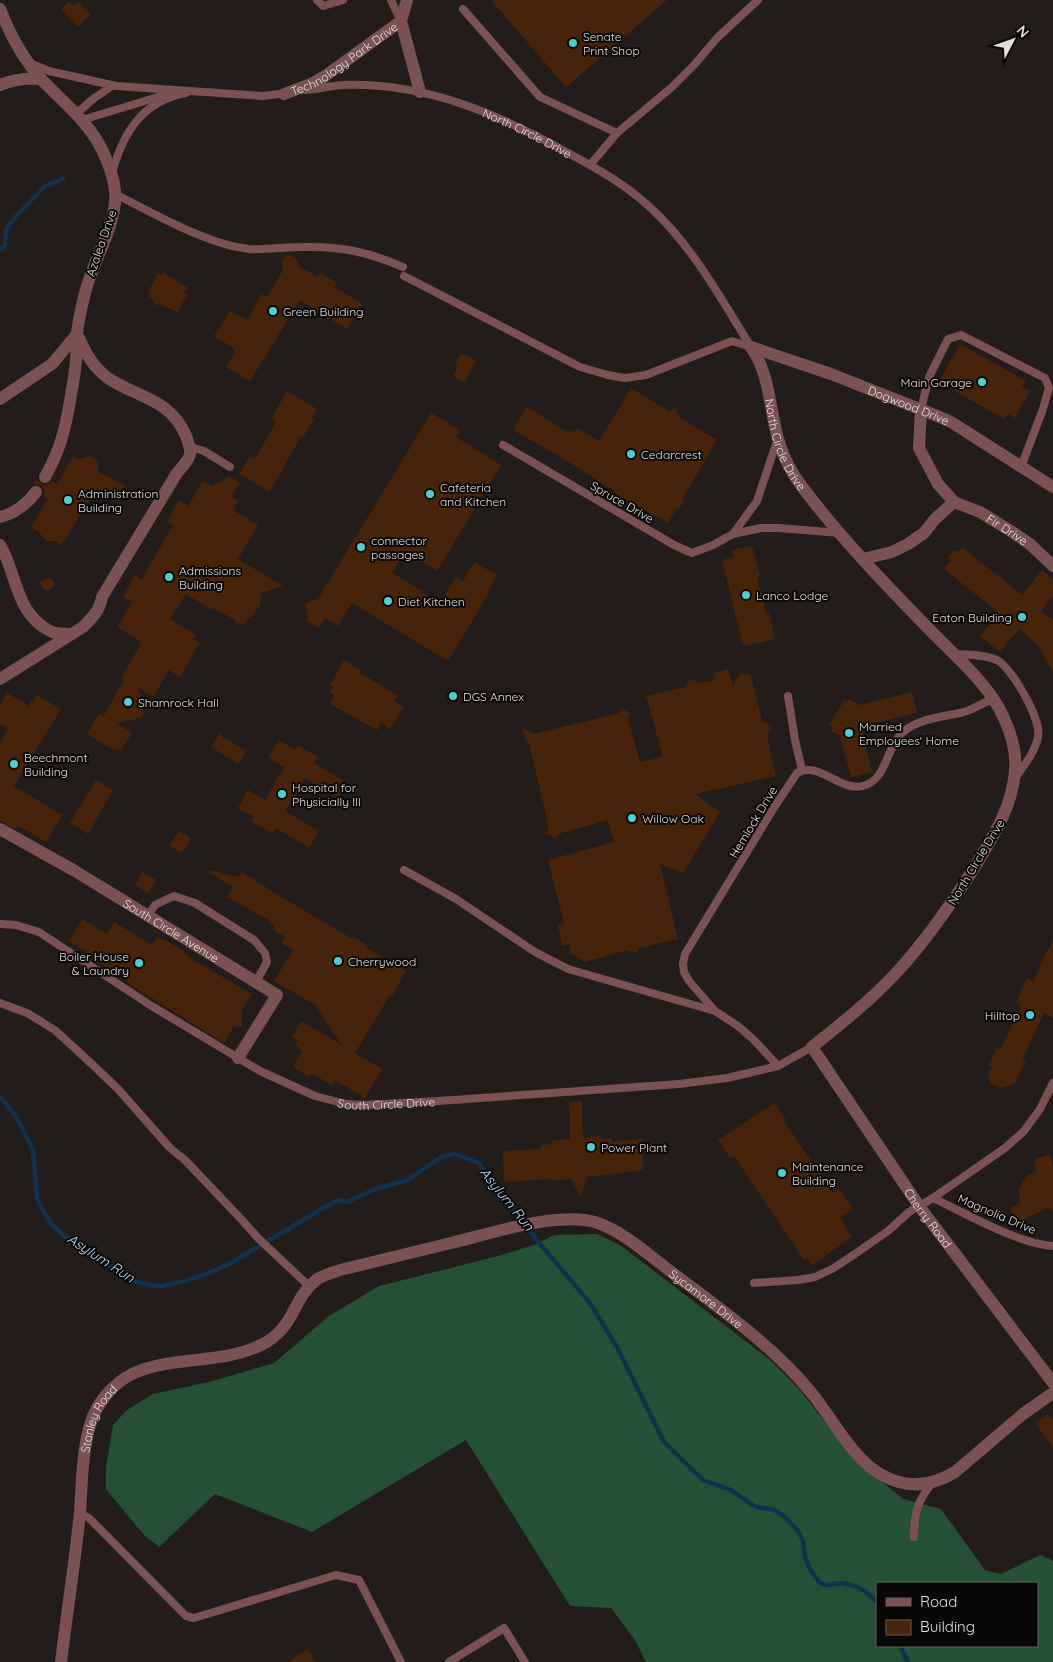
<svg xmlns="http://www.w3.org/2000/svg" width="1053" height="1662" font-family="Quicksand,sans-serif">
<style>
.forest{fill:#245036;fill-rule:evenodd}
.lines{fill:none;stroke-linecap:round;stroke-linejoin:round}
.stream{stroke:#10324f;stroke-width:4.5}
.building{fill:#47230a}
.service{stroke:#7b5154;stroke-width:8}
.minor{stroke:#7b5154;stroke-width:12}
.poi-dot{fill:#51ccd2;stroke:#0a0807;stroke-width:2}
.labels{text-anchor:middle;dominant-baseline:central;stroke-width:4;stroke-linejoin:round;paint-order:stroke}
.poi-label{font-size:12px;fill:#e3dfdd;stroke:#0a0807;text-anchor:start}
.street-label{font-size:12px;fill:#e3dfdd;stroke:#0a0807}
.water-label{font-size:14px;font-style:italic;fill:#bcddfe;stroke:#0a0807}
</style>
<rect width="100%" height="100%" fill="#221d1a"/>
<path class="forest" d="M597,1234L620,1245L769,1359L800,1390L852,1457L903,1499L941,1509L985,1570L1001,1574L1040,1555L1053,1561V1662H646L635,1640L611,1608L570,1606L466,1440L312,1532L215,1494L159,1547L144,1535L106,1489V1467L113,1425L127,1410L153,1394L209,1382L274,1363L329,1316L379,1286L498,1256L534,1245L554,1235ZM877,1583H1037V1646H877Z"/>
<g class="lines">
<path class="stream" d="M0,250L5,246L6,230L16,216L45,186L63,179
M0,1097L16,1116L33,1150L37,1199L51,1224L67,1238L131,1280L149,1285L162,1286L185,1281L214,1271L231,1263L332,1203L340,1200L347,1202L378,1188L406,1181L441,1157L454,1154L479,1163L536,1239L590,1303L618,1349L664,1442L703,1480L731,1490L754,1506L761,1508L773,1509L785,1517L798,1531L803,1541L805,1558L811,1571L820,1583L826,1585L842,1583L852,1585L865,1591L877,1602
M900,1646L908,1662"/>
</g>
<path class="building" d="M491,0H667L566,87Z
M69,1L74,6L78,1L91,14L78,27L61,9Z
M290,255L297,259L299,266L318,277L320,272L337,283L335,287L362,304L347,329L300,300L250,381L226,367L234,354L233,353L235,349L214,336L230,311L247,320L262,294L267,297L283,270L281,263L283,258Z
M163,272L187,287L184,293L187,295L177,312L159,304L154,306V300L149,297L151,293L148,292L158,273L161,275Z
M960,344L1026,381L1022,387L1030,391L1015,418L1008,414L1004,419L939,382Z
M461,353L476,361L464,383L453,376L457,370L456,362Z
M631,388L669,411L676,408L680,418L717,440L683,498L685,499L679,509L677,508L668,523L615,493V491L554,453L513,430L527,406L568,433L569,430L574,433L577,428L599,441Z
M287,391L317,409L311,418L314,420L303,437L301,436L270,492L239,474L250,456L255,459L276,422L271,419Z
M431,413L460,430L456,437L501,465L437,571L405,551L392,573L423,591V592L440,604L456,576L463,581L474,562L497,575L487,592L489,593L448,661L352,603L338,626L325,618L319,628L306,620L308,617L305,603L318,599Z
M73,456L79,459L89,456L94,457L97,460L99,472L125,486L116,501L96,489L62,545L54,541H46L38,531L31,527L48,499L43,496L44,490L41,486L34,484L37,479L42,484L46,485L52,481L57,484Z
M229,476L240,482L231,497L238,501L233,510L258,525L238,559L283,586L261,593L260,605L253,615L246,620V623L236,624L235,620L213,608L212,610L186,594L170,619L196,635L193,639L200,643L180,677L169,670L153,697L138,687L144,713L141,718L117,723L132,733L121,751L116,748L115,751L87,734L99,714L103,716L104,715L124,680L121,678L142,642L117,627L132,602L123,597L135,575L142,579L173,525L167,522L179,500L188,506L203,481L213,486Z
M752,546L760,576L757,577L766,613H769L775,639L743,646L722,560L734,557L732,550Z
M962,547L1022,595L1042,570L1053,580V596L1041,611L1053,620V672L1038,645L1019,629L1000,652L980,636L999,613L944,569L951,560L948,558L954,549L958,552Z
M47,578L53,580L54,585L52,589L48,591L43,589L40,582Z
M344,660L362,671L360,673L397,695L394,701L404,707L390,729L381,723L377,730L330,704L334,695L329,692L333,687L330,685Z
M728,669L733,685L741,673L743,674L746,673L751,675L762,720L772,727L767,736L776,776L695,794L720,812L683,873L660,864L678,939L639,948L637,952L632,953L628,950L585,962L571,953L569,944L562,946L558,925L564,923L548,860L614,842L608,820L558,834L556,839L546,833L549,828L529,743L526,741L522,728L534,734L619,713L622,708L631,714L628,718L640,762L663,757L646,696L685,687L689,681L693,679L700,683L715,680L713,673Z
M912,692L917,713L868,725L863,735L872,772L851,777L840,736L831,731L833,728L829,725L845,699L848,701L849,699L859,705Z
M7,693L29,706L31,701L33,702L37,695L61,709L14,786L62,815L46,842L18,826L16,829L0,821V743L8,729L0,724V705Z
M219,734L246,751L238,764L211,747Z
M279,740L295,750L298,745L318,757L314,763L347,783L339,798L305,778L285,811L319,831L309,848L276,828L273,834L251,821L254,817L238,808L248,790L265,800L284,767L268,758Z
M96,780L113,790L88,834L70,823Z
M179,831L191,838L182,853L169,846Z
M209,870L239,877L242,872L283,898L351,938L352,936L368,946L367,948L406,971L392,996L390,995L355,1053L382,1069L365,1098L335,1080L332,1086L312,1073L310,1077L293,1067L303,1050L295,1046L298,1041L292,1037L301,1021L342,1045L315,1005L274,981L293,950L281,943L285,937L273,929L275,926L268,922L269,920L227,897L233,887L208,872Z
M143,872L156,880L148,893L135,885Z
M82,919L107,934L114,922L152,945L157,937L163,940L164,939L184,951V953L189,956L188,957L252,994L242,1010V1027L234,1026L224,1043L126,982L128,979L92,960L93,958L88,955V953L69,941Z
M1053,939V1018L1044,1013L1022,1060L1026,1062L1017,1079L1014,1084L1002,1088L991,1084L988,1075L992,1067L989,1066L997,1048L1000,1050L1021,1006L1016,1003L1027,978L1033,981Z
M582,1101L583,1138L601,1136L602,1139L612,1138V1142L642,1139L643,1170L587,1177L581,1197L571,1179L553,1181V1179L504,1182L503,1151L541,1149V1145L552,1144V1140L570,1139L569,1102Z
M774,1103L786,1120L784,1121L833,1193L839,1189L853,1209L840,1218L852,1237L812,1265L807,1257L804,1260L734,1156L730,1158L718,1140Z
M1050,1155L1053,1168V1211L1046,1208L1017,1224L1010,1208L1020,1203L1019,1191L1022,1182L1028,1175L1036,1170L1034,1159Z
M1048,1414L1053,1420V1447L1035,1423Z
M308,1649L316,1662H288Z"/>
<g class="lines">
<g class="service">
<path d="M317,0L323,6L343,0"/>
<path d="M391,0L401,21"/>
<path d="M463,9L540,97L617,133"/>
<path d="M32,64L49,71L116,86L263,96L287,93"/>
<path id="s1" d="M305,90C318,89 330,86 343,85C424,82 499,114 568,153C598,169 630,187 655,212C694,249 723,302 751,347"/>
<path d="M76,114L93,99L112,86"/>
<path d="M82,120L171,93"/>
<path d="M590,165L617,133L672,87L695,64L717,38L758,0"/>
<path d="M112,173C123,133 142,101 186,93"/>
<path d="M115,194C153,213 208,245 249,249C267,250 285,247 303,247C341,246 368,252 403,267"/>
<path d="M404,276L580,367L608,375L625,378L646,375L732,341L751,347"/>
<path d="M921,409L929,377L948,339L961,335L1045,378L1049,388L1043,409L1021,467"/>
<path d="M777,441L757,501L733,534L761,528H779L840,533"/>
<path d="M503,445L674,545L692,553L713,545L733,534"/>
<path d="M190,447L204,451L230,467"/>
<path d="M955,654C969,655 984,654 997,660C1012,668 1042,720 1038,737C1035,752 1025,764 1016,777"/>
<path d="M788,696L795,740L802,770"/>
<path d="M404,870L456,899L535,952L568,969L715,1011"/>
<path d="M148,915L155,905L174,896L195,903L254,940L265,953L267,962L256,982"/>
<path id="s2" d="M0,924L16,925L39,932L150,1005L260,1071L315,1096L346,1104L365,1105L438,1101L679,1084L727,1078L778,1066L812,1047"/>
<path d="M0,1003L27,1013L42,1022L56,1031L95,1067L118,1089L170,1148L185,1160L241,1219L259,1239L310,1287"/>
<path d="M778,1066L753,1039L738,1026L715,1011L689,981L684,972L683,964L685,954L775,806L797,773C818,760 840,792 863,786C888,779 885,748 903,732C919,718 944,717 964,712C974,709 983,703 992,699"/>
<path d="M933,1198C967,1214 1016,1243 1053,1246"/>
<path d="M754,1283L798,1280L815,1277L832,1269L852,1256L888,1231L909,1212L933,1198L1005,1148L1024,1131L1040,1109L1053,1083"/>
<path d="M79,1513L89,1518L186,1616L194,1618L336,1575L359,1580L401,1662"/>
<path d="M914,1537C914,1513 917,1502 932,1483"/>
<path d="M449,1662L504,1628L525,1662"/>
</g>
<g class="minor">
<path d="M407,0L401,21L420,92"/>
<path d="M0,9C10,35 23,59 42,80C64,103 90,123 103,152C110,167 117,186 115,203C111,236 91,265 84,297C81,309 78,322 77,334C76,343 77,352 76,361C75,372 73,384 71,395C66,426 61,449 45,477"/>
<path d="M0,85C14,79 26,78 41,79"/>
<path id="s3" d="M284,94L313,83L325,76L401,21"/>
<path id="s4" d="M751,347C771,376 769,410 779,442C784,459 792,474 803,488C840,537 884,583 927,627C951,652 981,677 999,708C1009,727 1017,748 1015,770C1013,805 994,835 976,865C952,903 927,940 896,973C871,1000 841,1024 812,1047L919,1206L1053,1383"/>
<path id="s5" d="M751,347L831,374L935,415L951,422L1053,487"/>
<path d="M0,399L52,364L77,334"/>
<path id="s6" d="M921,409L919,448L938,484L954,502L980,512L1014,533L1031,545L1053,566"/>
<path d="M0,517C14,514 28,503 36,492"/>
<path d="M0,545C16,572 15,606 42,626C46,629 51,632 56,633C61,634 67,634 72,634"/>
<path d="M863,559L892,552L908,544L924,533L935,519L954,502"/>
<path d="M0,679L83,627C92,618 100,610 102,597L177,473C190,458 194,456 186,436C170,398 137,398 108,378C93,367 86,354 79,338"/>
<path id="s7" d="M0,829L75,871L277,995L238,1058"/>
<path id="s8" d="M61,1662C67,1612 75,1562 80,1512C82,1483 82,1453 90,1425C96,1404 112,1384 132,1374C173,1355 220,1365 261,1345C295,1329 292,1299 316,1280C323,1275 332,1273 340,1270C376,1261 411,1253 447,1244C486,1235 556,1211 595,1222C621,1230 648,1254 670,1271C718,1307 772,1345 810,1391C832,1417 852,1460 884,1476C908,1489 932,1486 955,1472L1023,1414L1053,1393"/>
</g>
</g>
<g class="poi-dot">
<circle cx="573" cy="43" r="5"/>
<circle cx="273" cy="311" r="5"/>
<circle cx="982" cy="382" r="5"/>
<circle cx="631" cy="454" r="5"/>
<circle cx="430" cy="494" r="5"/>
<circle cx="68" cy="500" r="5"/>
<circle cx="361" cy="547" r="5"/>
<circle cx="169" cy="577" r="5"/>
<circle cx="746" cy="595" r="5"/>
<circle cx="388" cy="601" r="5"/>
<circle cx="1022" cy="617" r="5"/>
<circle cx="453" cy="696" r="5"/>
<circle cx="128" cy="702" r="5"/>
<circle cx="849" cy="733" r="5"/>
<circle cx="14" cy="764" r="5"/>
<circle cx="282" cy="794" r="5"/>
<circle cx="632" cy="818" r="5"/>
<circle cx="338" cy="961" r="5"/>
<circle cx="139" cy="963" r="5"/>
<circle cx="1030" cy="1015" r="5"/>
<circle cx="591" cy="1147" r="5"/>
<circle cx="782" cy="1173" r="5"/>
</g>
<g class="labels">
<g class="poi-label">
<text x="583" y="36">Senate<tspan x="583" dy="14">Print Shop</tspan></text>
<text x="283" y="311">Green Building</text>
<text x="972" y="382" text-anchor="end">Main Garage</text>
<text x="641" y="454">Cedarcrest</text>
<text x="440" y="487">Cafeteria<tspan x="440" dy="14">and Kitchen</tspan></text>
<text x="78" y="493">Administration<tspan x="78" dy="14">Building</tspan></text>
<text x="371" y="540">connector<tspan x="371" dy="14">passages</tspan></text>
<text x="179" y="570">Admissions<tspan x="179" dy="14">Building</tspan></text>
<text x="756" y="595">Lanco Lodge</text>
<text x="398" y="601">Diet Kitchen</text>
<text x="1012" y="617" text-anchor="end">Eaton Building</text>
<text x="463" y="696">DGS Annex</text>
<text x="138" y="702">Shamrock Hall</text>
<text x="859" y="726">Married<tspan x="859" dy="14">Employees' Home</tspan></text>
<text x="24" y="757">Beechmont<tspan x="24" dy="14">Building</tspan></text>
<text x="292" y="787">Hospital for<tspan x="292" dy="14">Physicially Ill</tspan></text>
<text x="642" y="818">Willow Oak</text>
<text x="129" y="956" text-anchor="end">Boiler House<tspan x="129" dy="14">&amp; Laundry</tspan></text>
<text x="348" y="961">Cherrywood</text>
<text x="1020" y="1015" text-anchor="end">Hilltop</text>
<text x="601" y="1147">Power Plant</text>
<text x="792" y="1166">Maintenance<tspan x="792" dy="14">Building</tspan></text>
</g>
<g class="street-label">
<text stroke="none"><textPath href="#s3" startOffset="70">Technology Park Drive</textPath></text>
<text stroke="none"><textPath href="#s1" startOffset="231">North Circle Drive</textPath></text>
<text transform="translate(101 243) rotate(-71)">Azalea Drive</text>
<text stroke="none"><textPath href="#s5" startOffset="168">Dogwood Drive</textPath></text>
<text stroke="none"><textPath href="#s4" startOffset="104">North Circle Drive</textPath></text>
<text transform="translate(622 502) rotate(30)">Spruce Drive</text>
<text stroke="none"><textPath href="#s6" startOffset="164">Fir Drive</textPath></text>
<text transform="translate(753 822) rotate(-59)">Hemlock Drive</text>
<text transform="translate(976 862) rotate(-59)">North Circle Drive</text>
<text stroke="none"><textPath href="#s7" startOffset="199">South Circle Avenue</textPath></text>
<text stroke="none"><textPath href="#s2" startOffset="434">South Circle Drive</textPath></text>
<text transform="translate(997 1214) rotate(23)">Magnolia Drive</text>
<text stroke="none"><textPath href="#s4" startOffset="1069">Cherry Road</textPath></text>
<text stroke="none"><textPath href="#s8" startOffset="949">Sycamore Drive</textPath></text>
<text stroke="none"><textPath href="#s8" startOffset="248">Stanley Road</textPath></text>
</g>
<g class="water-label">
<text transform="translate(507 1199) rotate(51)">Asylum Run</text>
<text transform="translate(101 1258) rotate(33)">Asylum Run</text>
</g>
</g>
<rect x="876" y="1582" width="162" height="65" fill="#0a0807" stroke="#615e5d"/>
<rect x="886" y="1598" width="25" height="8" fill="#7b5154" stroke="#615e5d"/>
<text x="920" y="1607" font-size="15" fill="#e3dfdd">Road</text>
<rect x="886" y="1620" width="25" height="15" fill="#47230a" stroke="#615e5d"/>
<text x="920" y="1632" font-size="15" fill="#e3dfdd">Building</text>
<g transform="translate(1013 40) rotate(49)" stroke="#0a0807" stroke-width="4" paint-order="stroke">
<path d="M0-4L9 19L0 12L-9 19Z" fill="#e3dfdd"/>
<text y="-8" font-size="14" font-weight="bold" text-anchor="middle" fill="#e3dfdd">N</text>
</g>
</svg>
